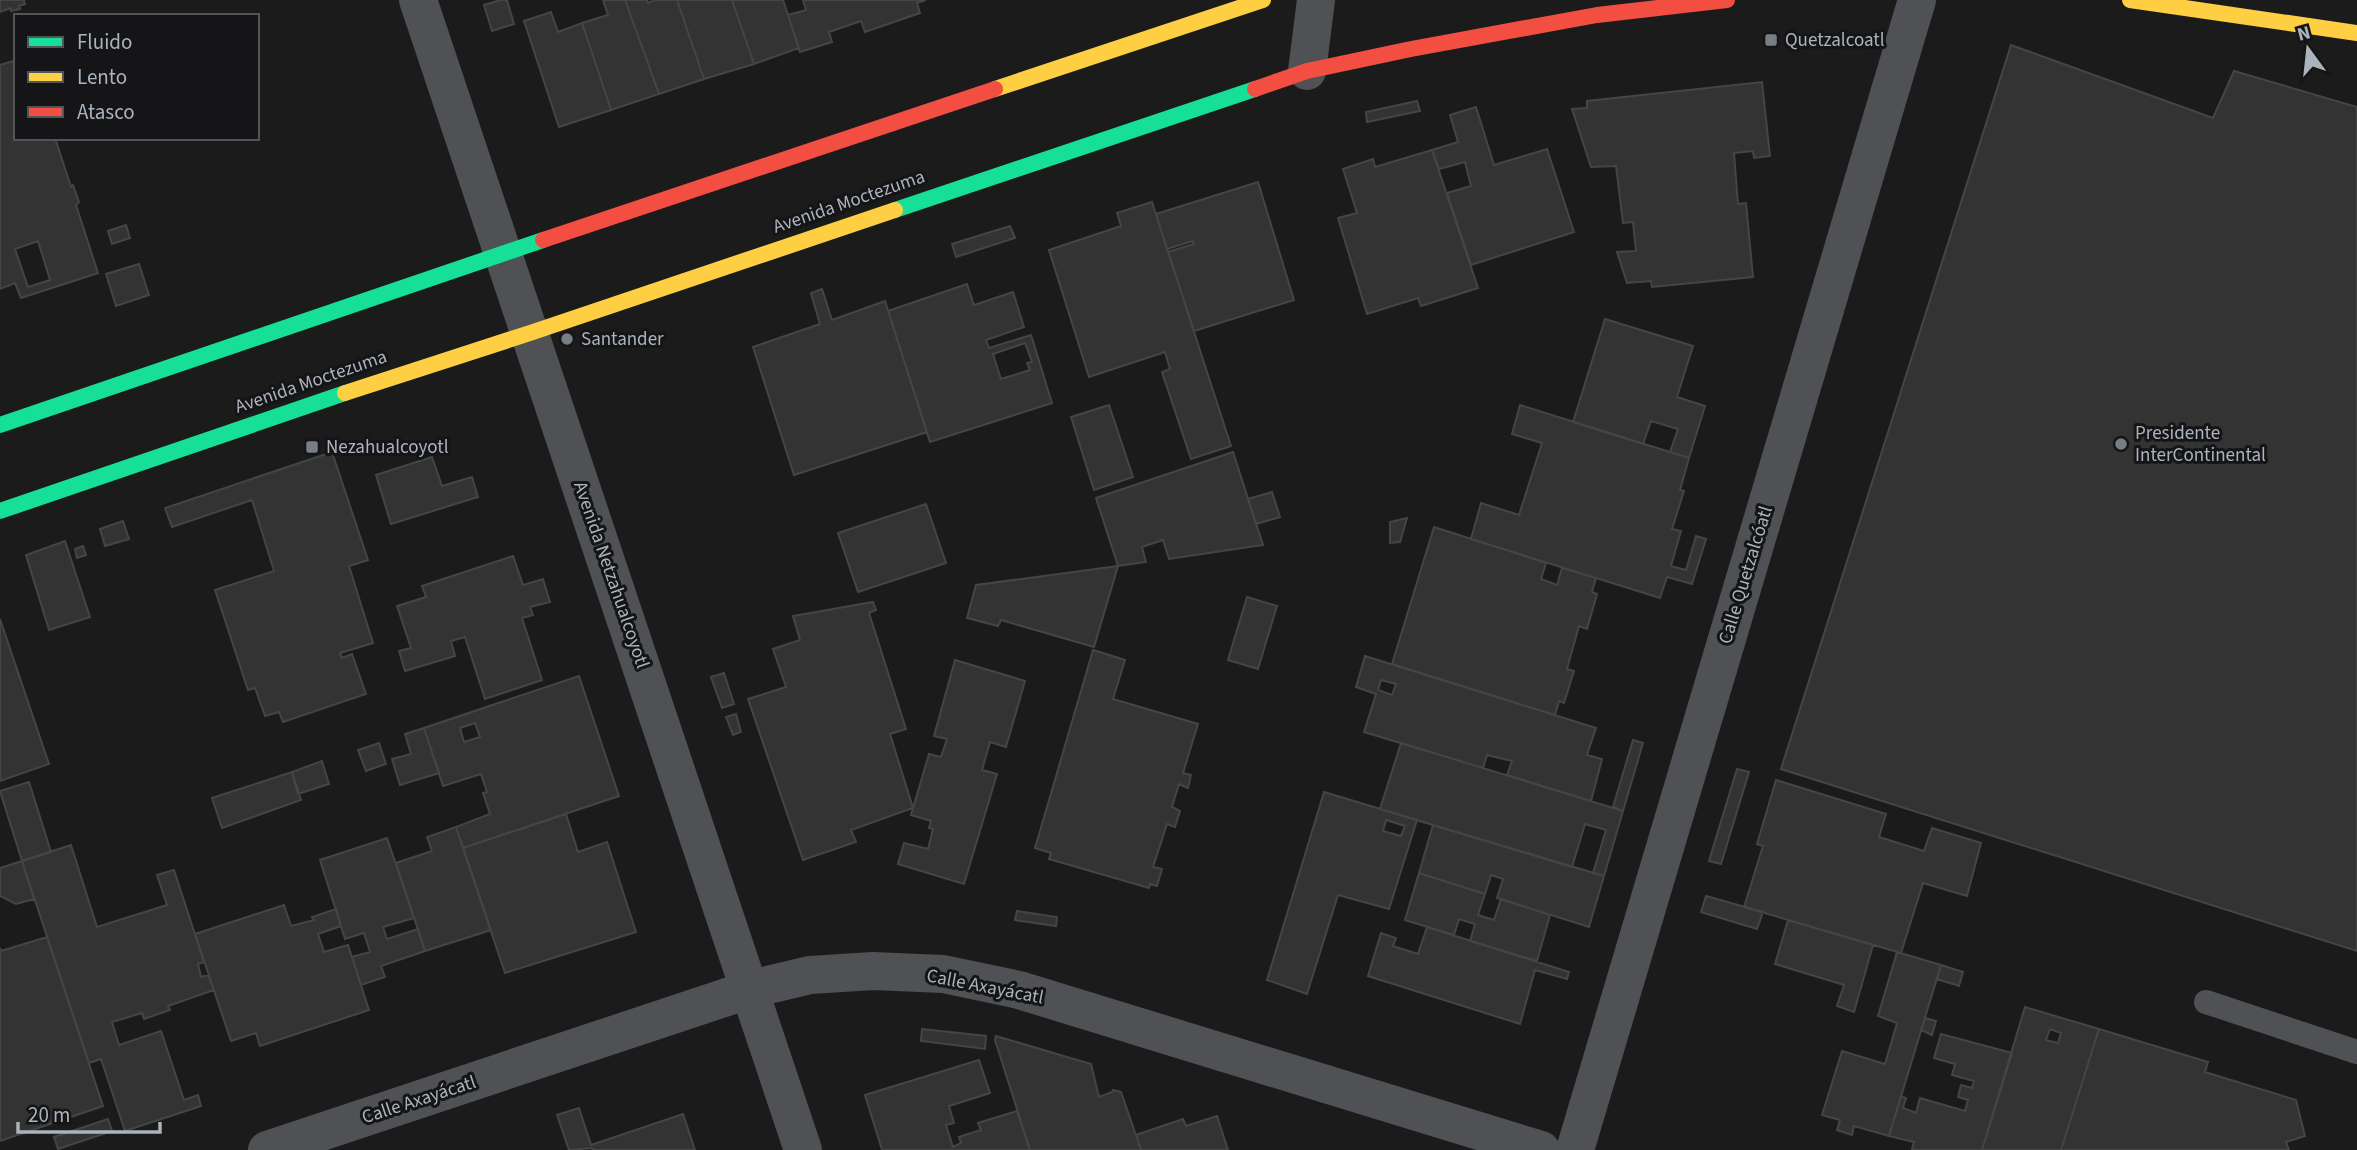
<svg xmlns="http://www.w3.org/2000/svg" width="2357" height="1150" font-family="'Source Sans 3',sans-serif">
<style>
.building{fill:#333;stroke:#434547;stroke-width:2;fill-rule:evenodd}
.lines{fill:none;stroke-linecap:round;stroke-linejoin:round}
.lane{stroke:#4f5154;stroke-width:24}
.street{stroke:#4f5154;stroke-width:38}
.fast{stroke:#16e098;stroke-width:16}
.slow{stroke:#ffcf43;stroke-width:16}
.jam{stroke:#f24e42;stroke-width:16}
.poi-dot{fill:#797e84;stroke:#151517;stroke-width:2.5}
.labels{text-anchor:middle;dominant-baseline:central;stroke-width:6;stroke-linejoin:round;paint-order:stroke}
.poi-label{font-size:19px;fill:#abb3bd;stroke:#151517;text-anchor:start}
.street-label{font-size:19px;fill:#abb3bd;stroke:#151517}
</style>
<rect width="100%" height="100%" fill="#1b1b1b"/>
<path class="building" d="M0,0H24L25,4L19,6L20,9L11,11V8L0,12Z
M501,0H507L514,24L492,31L484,5Z
M603,0H625L659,94L611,110L582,23L608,15Z
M625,0H647L648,3L655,0H677L704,79L659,94Z
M677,0H732L754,64L704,79Z
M732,0H783L799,48L754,64Z
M803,0H926L917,3L920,13L865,32L861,21L829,32L832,42L800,52L788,15L806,10Z
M551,12L558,32L582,23L611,110L559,127L524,21Z
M2011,45L2213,118L2234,71L2357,107V951L1781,769Z
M16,60V138H55L71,187L73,185L79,202L76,205L98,273L21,298L15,283L0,289V65ZM38,241L50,280L28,287L15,249Z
M1762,82L1770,156L1754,158L1753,151L1734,153L1738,204L1746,203L1753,277L1652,287L1651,281L1627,283L1617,252L1636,251L1633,222L1623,223L1616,166L1591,167L1572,109L1587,108V101Z
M1417,101L1420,111L1367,122L1366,112Z
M1476,107L1494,165L1547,149L1574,232L1471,265L1447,193L1471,186L1465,162L1439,169L1432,150L1458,142L1450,115Z
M1432,150L1478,288L1421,306L1418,298L1367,314L1338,218L1357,213L1343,169L1373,159L1375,167Z
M1258,182L1294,300L1194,331L1168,252L1194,244L1193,241L1167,249L1156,214Z
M1152,202L1231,446L1191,459L1162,372L1170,369L1165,352L1089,377L1049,250L1121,226L1117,213Z
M126,225L130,238L112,244L108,231Z
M1010,226L1015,238L956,257L952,244Z
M139,264L149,295L116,306L106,274Z
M967,284L974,305L1013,292L1024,327L986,340L989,348L1031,335L1052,403L930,442L888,311ZM1025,343L1032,362L1027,363L1030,370L1001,379L993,354Z
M822,289L832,320L885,301L927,432L794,475L753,347L820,324L811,293Z
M1605,319L1693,346L1677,397L1705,406L1689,458L1670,452L1678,429L1651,421L1643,444L1573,422Z
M1109,405L1133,477L1094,490L1071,417Z
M1520,405L1689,458L1680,490L1684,491L1672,529L1681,531L1671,566L1686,570L1696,536L1706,539L1692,584L1667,577L1660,598L1471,539L1481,503L1519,515L1542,443L1512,434Z
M332,452L368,560L349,566L373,643L340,653L342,658L352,654L366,694L283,722L279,712L265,716L255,688L248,690L215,590L274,571L252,500L172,527L165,508Z
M1233,452L1263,545L1169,559L1163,540L1142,547L1146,562L1118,566L1096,498Z
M432,457L442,486L472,477L478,497L391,524L376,475Z
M1272,492L1280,517L1256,524L1248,499Z
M926,504L946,563L858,592L838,533Z
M1407,518L1400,542L1390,543V522Z
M123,521L129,539L105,546L100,529Z
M1434,527L1546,563L1541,579L1557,585L1562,568L1596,578L1592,592L1597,594L1587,629L1579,626L1567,669L1574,671L1564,703L1559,701L1555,715L1392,664Z
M65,541L90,617L49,630L26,555Z
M83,546L86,555L77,558L75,549Z
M513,556L523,585L543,579L550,602L530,607L533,615L522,618L542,680L485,699L465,637L451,641L455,656L405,671L399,651L411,648L397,606L426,597L422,586Z
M1118,566L1094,647L1001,620L998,626L967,618L976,585Z
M1247,597L1277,606L1258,669L1228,660Z
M873,602L876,610L869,613L906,729L890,734L913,808L851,830L856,842L803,860L748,699L786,687L773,649L800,640L793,616Z
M0,619L49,764L0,781Z
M1093,650L1125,660L1113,699L1198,724L1183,773L1191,775L1188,788L1179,784L1172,807L1180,811L1175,827L1167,824L1153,867L1162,869L1157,886L1150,884L1149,888L1049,859L1051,853L1035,848Z
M1365,656L1596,728L1587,755L1602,759L1591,801L1507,775L1512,761L1487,755L1483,768L1364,732L1376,694L1356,687ZM1381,680L1396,684L1392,695L1378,690Z
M955,660L1025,681L1006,747L990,742L982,770L997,774L964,884L898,864L904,843L928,849L933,829L929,828L931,821L911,815L929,754L941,757L947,739L934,736Z
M724,673L734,704L722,708L711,677Z
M579,676L619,796L463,848L456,827L490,814L483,793L487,792L481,774L443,786L424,728ZM475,723L480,737L464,742L460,728Z
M736,714L741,732L733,735L726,717Z
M424,728L439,773L400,785L392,759L411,754L405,734Z
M1633,740L1643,743L1623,811L1613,807Z
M379,743L386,764L366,771L358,750Z
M1401,743L1623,811L1604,876L1593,873L1606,830L1585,824L1572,867L1380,809Z
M322,761L329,784L298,794L292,772Z
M1737,769L1749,772L1721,864L1709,861Z
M292,772L301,800L222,828L212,798Z
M1776,780L1886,814L1879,837L1924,851L1932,828L1981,843L1967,896L1923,883L1901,953L1744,907L1763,846L1757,844Z
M29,782L51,852L22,861L0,791Z
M1324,792L1417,820L1389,909L1338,895L1307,994L1267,980ZM1386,820L1405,826L1401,836L1383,831Z
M566,814L578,852L607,842L636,932L505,973L463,848Z
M1433,825L1604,876L1589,927L1497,898L1503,879L1491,875L1485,894L1419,873Z
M456,827L491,930L425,951L396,863L432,851L427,837Z
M387,838L414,918L383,927L387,939L418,929L425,951L381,966L385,977L361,985L352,957L370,952L364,933L345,939L320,860Z
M71,845L97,927L167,905L157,875L174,870L204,962L198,964L201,977L208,975L214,990L168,1006L170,1010L144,1019L142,1013L112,1022L119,1045L161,1031L184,1100L198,1095L201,1106L125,1131L101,1059L89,1063L22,861Z
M22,861L34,899L16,904L0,896V868Z
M1419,873L1485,894L1478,915L1494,920L1501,899L1550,915L1537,961L1470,941L1475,924L1459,919L1454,935L1405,920Z
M1706,896L1763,912L1757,929L1701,912Z
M284,905L291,926L314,920L312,917L336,909L341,926L318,934L324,952L348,945L369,1010L260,1046L256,1033L231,1041L195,934Z
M1017,911L1057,917L1056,926L1015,920Z
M1788,920L1873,945L1854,1012L1837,1006L1844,985L1775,964Z
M1427,927L1569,972L1567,979L1535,970L1520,1024L1368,976L1381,933L1396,938L1393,946L1418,954Z
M47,937L103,1106L0,1141V948L1,951Z
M1897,952L1941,965L1889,1136L1854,1126L1852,1135L1837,1130L1840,1120L1822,1115L1842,1051L1885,1064L1897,1023L1878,1016Z
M1941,965L1963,972L1959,986L1937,979Z
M2025,1007L2099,1029L2082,1083L2061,1150H1982ZM2050,1029L2061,1033L2058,1043L2046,1040Z
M1925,1018L1936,1021L1932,1035L1921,1030Z
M922,1029L986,1036L985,1049L921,1041Z
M2099,1029L2208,1062L2205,1072L2296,1100L2305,1136L2286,1142L2289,1150H2061Z
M1941,1034L2012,1053L1982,1150H1916L1912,1149L1914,1142L1889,1136L1901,1096L1906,1098L1903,1108L1916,1113L1920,1098L1965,1111L1968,1100L1958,1097L1961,1085L1972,1088L1974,1081L1952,1075L1955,1064L1934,1058Z
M996,1036L1091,1064L1099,1097L1112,1092L1113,1090L1121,1092L1141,1150H1030L995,1040Z
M979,1060L990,1093L949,1106L954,1123L946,1125L953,1147L961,1143L959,1137L981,1130L978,1123L1017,1111L1030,1150H882L865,1095Z
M579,1108L591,1145L683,1114L695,1150H593L592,1148L569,1150L557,1115Z
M1217,1116L1228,1150H1141L1136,1135L1183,1119L1186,1126Z
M108,1119L112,1131L58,1149L54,1137Z"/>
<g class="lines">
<path class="lane" d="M2206,1002L2357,1052"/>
<path class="street" d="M418,0L803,1150
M1307,71L1316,0
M267,1150L751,989L810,975L873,971L943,974L1019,990L1541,1150
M1575,1150L1917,0"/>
<path class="fast" d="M895,210L1255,89
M0,425L543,240
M0,511L345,393"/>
<path class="slow" d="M2130,0L2357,33
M995,89L1263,0
M345,393L530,333L895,210"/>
<path class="jam" d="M1255,89L1307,71L1411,49L1597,15L1727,0
M543,240L995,89"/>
</g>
<g class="poi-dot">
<rect x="1764" y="33" width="14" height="14" rx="3.5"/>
<circle cx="567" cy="339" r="7"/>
<circle cx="2121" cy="444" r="7"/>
<rect x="305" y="440" width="14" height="14" rx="3.5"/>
</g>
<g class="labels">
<g class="poi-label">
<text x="1785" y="40">Quetzalcoatl</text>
<text x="581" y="339">Santander</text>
<text x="2135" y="433">Presidente<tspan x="2135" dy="22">InterContinental</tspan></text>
<text x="326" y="447">Nezahualcoyotl</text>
</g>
<g class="street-label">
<text transform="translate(849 202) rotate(-19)">Avenida Moctezuma</text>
<text transform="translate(311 382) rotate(-19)">Avenida Moctezuma</text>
<text transform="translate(611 575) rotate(71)">Avenida Netzahualcoyotl</text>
<text transform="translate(1746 575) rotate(-73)">Calle Quetzalcóatl</text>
<text transform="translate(985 987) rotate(11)">Calle Axayácatl</text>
<text transform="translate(419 1100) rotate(-18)">Calle Axayácatl</text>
</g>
</g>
<rect x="14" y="14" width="245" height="126" fill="#151517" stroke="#515459" stroke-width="2"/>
<rect x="28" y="37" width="35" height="10" fill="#16e098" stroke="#515459" stroke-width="2"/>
<text x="77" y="49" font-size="21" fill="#abb3bd">Fluido</text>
<rect x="28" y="72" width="35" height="10" fill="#ffcf43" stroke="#515459" stroke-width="2"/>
<text x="77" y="84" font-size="21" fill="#abb3bd">Lento</text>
<rect x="28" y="107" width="35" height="10" fill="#f24e42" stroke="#515459" stroke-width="2"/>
<text x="77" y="119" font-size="21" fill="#abb3bd">Atasco</text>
<g transform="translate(2308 49) rotate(345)" stroke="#151517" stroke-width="5" paint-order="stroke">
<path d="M0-5L12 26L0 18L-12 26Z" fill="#abb3bd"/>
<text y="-10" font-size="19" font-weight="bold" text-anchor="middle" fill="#abb3bd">N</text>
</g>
<path d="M18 1122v10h142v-10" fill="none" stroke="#abb3bd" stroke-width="3.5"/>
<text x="28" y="1122" font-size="21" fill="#abb3bd" stroke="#151517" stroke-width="5" paint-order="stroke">20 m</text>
</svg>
